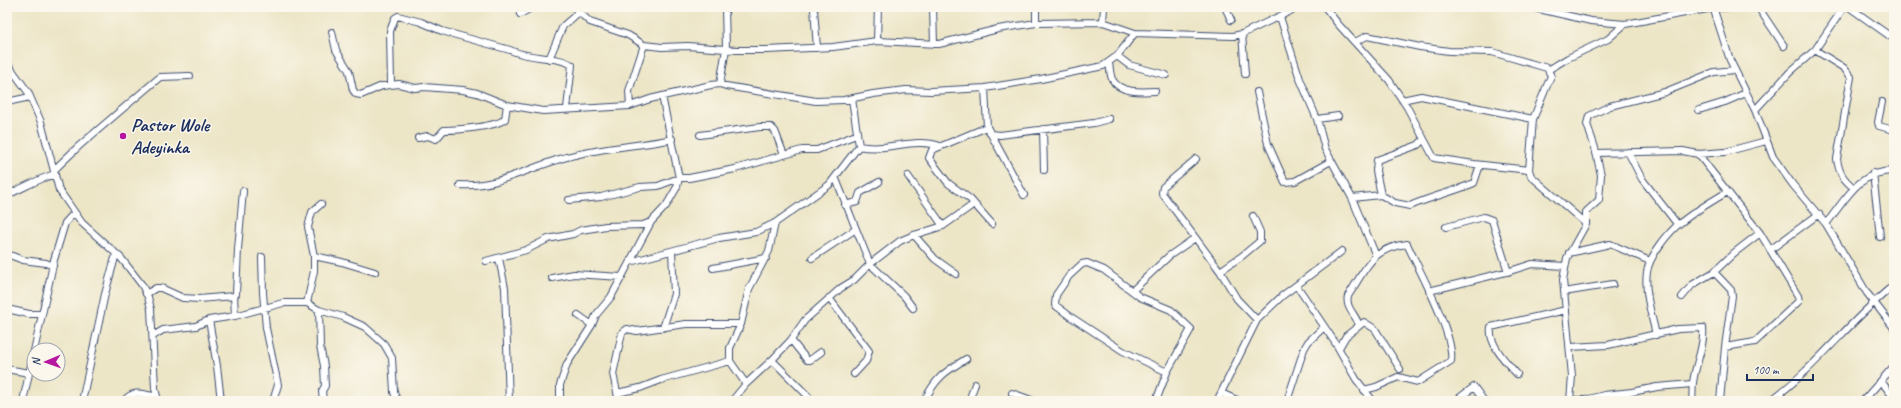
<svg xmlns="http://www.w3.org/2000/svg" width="1901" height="408" font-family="Caveat,sans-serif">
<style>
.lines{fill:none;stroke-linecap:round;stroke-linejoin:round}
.minor-casing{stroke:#3a4a6e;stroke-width:8}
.minor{stroke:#fff;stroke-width:6}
.poi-dot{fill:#b5179e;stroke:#fbf7ec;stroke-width:1.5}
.labels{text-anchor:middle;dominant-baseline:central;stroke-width:3;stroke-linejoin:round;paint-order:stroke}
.poi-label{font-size:19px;font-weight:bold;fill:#1b2f5e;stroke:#fbf7ec;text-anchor:start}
</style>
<rect width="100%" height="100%" fill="#fbf7ec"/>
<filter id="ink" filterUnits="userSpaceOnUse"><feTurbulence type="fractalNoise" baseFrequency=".025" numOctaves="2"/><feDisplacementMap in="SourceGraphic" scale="8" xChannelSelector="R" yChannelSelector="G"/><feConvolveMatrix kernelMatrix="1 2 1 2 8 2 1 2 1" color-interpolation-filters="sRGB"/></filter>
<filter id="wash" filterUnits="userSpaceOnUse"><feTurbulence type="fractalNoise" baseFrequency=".012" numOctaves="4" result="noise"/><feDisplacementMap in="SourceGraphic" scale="16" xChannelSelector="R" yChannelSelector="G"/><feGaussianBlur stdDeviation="0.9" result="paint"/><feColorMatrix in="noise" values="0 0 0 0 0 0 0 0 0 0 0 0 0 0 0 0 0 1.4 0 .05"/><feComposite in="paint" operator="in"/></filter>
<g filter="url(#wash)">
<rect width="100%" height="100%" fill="#ece5c6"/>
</g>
<g filter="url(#ink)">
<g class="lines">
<g class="minor-casing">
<path id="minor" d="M573,7L590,22L628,35L644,45L662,47L688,46L737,50H766L833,47L877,41L939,44L998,29L1036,23L1103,22L1135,33
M816,7L814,9L817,48
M933,7L934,44
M1225,7L1231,20
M1325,7L1338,24L1389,80L1407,107L1434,158L1474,164L1529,170
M1530,7L1591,21L1625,24L1713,8L1733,7
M1713,7L1730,60L1755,110L1773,157L1793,185L1826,224L1867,293L1894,328
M1758,7L1784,46
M1849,7L1894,39
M520,14L533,7
M1280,17L1300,79L1317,119L1325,149L1352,198L1376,256
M1103,22L1104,7
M1036,23V7
M332,32L336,50L349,71L353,90L356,94L361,95L382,86L399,84L415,88L424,87L463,90L477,93L507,105L543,111L630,106L650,99L711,85L720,84L726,86L816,101L844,100L873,94L906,90L931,91L985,88L1041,79L1103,66L1117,56L1135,33L1233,36L1242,34L1299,7
M1242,34L1245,74
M877,41L878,7
M1355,42L1367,36L1420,47L1449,51L1492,52L1547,68L1551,76L1533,119L1421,96L1402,100
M1815,50L1844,68L1851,77L1837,159C1839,173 1843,179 1854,188
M1117,56L1129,65L1166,75
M549,59L563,26L578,13
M7,63L28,92L41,122L59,190L82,223L121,258L142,285L148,297L151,309L155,388L158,401
M1109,63C1110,68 1110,74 1112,79C1119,93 1141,92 1155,91
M1548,70L1568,58L1608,39L1625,24
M720,84L726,49L725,7
M391,85L390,31L395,18L398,16L421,22L442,31L510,50C531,60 556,55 572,65L567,108
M985,88L987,127L1024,195
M1257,92L1268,144L1285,182L1295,181L1331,161
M7,102L30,97
M1882,102L1878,122L1879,126L1894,130
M630,106L629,91L644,45
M1699,110L1725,102L1746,93
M1755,110L1790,72L1815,50L1844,7
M1317,119L1338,116
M1533,119L1529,170L1531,176L1586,224
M987,127L932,150L929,158L948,183L970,199L992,224
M1043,129L1044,170
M992,134L1000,135L1094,123L1109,119
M700,135L760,127H771L775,131L784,155
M418,138L428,136L436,139L444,130C457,130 496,127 505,119L507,105
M859,146C887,152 913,137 940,146
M1628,152L1642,179L1678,225
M1596,153L1683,151L1698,154L1725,152L1766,141
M1698,154L1760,233L1798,296L1799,301L1755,342L1725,347
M1196,159L1163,187L1162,193L1220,271L1237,299L1257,320
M54,170L79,146L160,77L190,76
M1873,173L1880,237
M908,176L943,226
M836,179L870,264L904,296L913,308
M460,185C500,188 536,163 575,155C607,147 640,146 672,139
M7,195C23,188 38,179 55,174
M1381,195L1376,171L1377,160L1418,145L1424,139
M1352,198L1381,195L1395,203L1410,206C1430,197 1453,192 1474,183L1480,165
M569,200L601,197L640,187L658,186L679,178H689L735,169L791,153L802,150H817L856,135
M845,205L857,202L860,193L879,182
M1826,224C1846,199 1858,171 1894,171
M1446,227L1484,217L1492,220L1508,272
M914,235L935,259L956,274
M1770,250L1819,214
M1569,253L1610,244L1650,261
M7,254L23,260L46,263L53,266
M314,256L342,262L375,272
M262,257L263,293L266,328L278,385L273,401
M499,258L505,288L509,401
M812,258L856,229
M486,261L526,250L548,239L573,234L581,230L606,226L643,225L651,222
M630,262L719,238L756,232L775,223L829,185L859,146L852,99
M713,268L766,258
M1220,271L1242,256L1260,241V232L1253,216
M1714,272L1731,290L1732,296L1725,347L1720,401
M552,278L574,274L621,277
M1297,286L1336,344L1356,379L1373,401
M1132,291L1169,256L1195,238
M1429,291L1510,271L1532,264L1565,266
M1564,292L1613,284
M146,294L156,288H161L183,298L199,299L234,296
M1682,297L1692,285L1714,272L1734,253L1760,233
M829,298L869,351L866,361L854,374
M307,303L314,271V256L308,227L312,212L321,204
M7,309L29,314H41
M319,310L320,346L324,366L325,386L322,391L323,401
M578,315L592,325
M235,316L234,296L236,294L238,249L243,191
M209,320L217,366L221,401
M1359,326L1364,322L1375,329L1400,369
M663,328L674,294L672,251
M1656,335C1652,316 1644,292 1647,272C1649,257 1667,234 1679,224C1693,212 1711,202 1727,192
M153,336L163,330L196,326L209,320L235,316L283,303H307L319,310L343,317L365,327L384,344L392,358L394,392L397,401
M791,340L807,360H810L821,352
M1570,347L1608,345L1678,329L1703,328C1705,346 1695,364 1693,383C1692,389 1693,394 1692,401
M1339,348L1346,336L1359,326C1357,315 1345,309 1348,296C1366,269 1371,248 1407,244C1419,270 1455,335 1451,361L1418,382L1398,377L1376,387L1364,390
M772,360L813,401
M7,369L29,373
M1517,374C1506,362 1488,344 1491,327L1566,310
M1881,381L1894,398
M746,384L730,361V348L741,324L749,289L769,251L775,223
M617,393L640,388L661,380L730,361
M1012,393L1034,401
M1221,393L1239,401
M1780,394L1785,401
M1570,400H1585L1604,395L1632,392L1657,387L1692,384
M23,401L54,260L65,223L74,213
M82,401L105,294L116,254
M124,401C133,389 144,394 157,397
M560,401V385L567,364L592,325L596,315L611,297L651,222L666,206L677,187L679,178L662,96
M619,401L613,374L622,333L627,329L637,331L686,324H741
M732,401L746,384L772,360L791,340L805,320L841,288L854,280L870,264L900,241L914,235L943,226L974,204
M924,401C936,378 944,372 966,359
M969,401L975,384
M1156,401L1167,372L1191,329L1171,310L1140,297L1104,270L1087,263L1082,264L1069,276L1056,295L1055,305L1071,317L1123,351L1167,372
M1217,401L1257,320L1282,296L1342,251
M1287,401L1304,349L1308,342L1324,327
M1455,401L1474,387L1484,401
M1570,401L1572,376L1563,280L1567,258L1586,224V212L1599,200L1601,175L1595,148L1587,124L1589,116L1610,106L1665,92L1714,72L1735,70
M1770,401C1816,368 1850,320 1894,285
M1863,401L1894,366"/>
</g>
<use href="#minor" class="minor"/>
</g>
</g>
<circle class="poi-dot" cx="123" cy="136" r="4"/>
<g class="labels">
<g class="poi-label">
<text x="131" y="125">Pastor Wole<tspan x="131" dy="22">Adeyinka</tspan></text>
</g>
</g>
<rect width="1901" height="408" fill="none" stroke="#fbf7ec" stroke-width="24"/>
<g transform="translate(46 362) rotate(268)"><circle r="19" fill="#fbf7ec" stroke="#a1a7b3"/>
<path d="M0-3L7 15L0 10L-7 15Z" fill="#b5179e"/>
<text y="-6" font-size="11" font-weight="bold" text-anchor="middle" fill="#1b2f5e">N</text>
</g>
<path d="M1747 374v6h66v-6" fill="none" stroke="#1b2f5e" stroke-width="2"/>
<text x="1753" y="374" font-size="12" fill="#1b2f5e" stroke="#fbf7ec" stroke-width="3" paint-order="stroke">100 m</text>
</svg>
